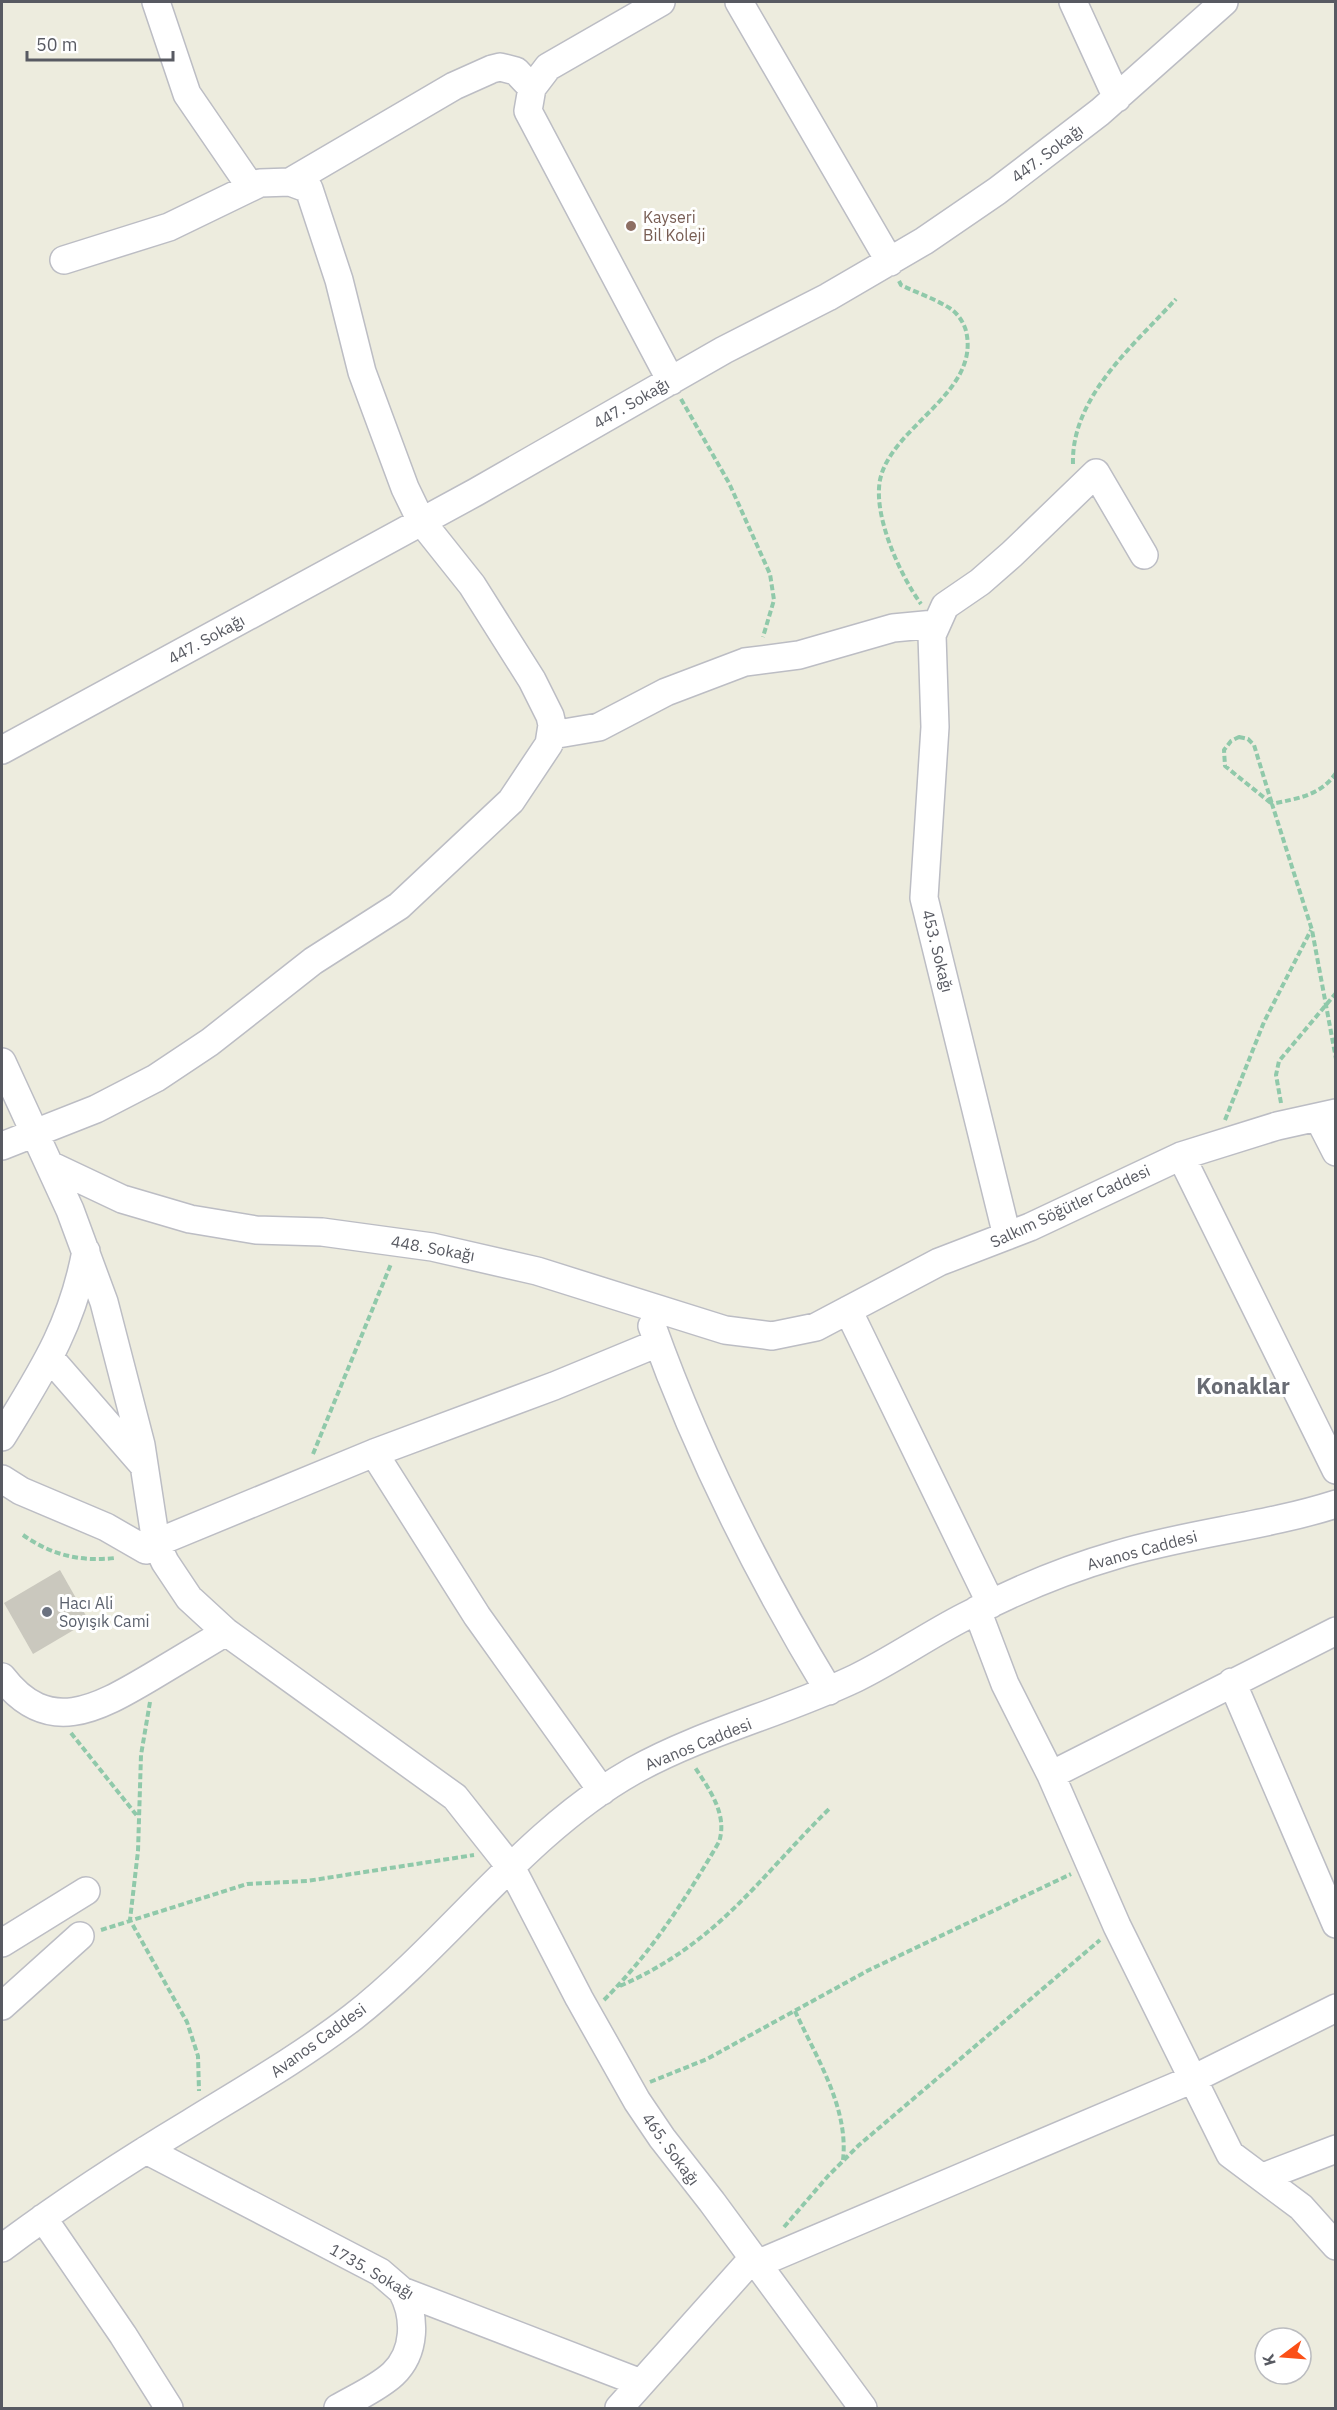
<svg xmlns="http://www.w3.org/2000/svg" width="1337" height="2410" font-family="'IBM Plex Sans',sans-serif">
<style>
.building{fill:#cac8be}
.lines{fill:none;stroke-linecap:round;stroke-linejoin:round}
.minor-casing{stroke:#bcbdc4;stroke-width:30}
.path{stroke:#90c9aa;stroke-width:4;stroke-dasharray:6 3;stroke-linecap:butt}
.minor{stroke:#fff;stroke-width:27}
.education-dot{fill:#8d6e63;stroke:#fff;stroke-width:2}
.worship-dot{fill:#6b7280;stroke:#fff;stroke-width:2}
.labels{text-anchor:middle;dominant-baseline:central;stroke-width:6;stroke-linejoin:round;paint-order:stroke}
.street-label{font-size:16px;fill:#585a62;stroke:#fff}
.education-label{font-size:16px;fill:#785e54;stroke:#fff;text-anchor:start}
.worship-label{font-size:16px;fill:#5b616d;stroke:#fff;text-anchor:start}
.district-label{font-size:22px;font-weight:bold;fill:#696c74;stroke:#fff}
</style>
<rect width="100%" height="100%" fill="#edecde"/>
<path class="building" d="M60,1570L89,1621L33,1654L4,1603Z"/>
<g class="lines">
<g class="minor-casing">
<path id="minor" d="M156,2L187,94L250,186
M661,2L548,67L532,88L528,111L671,381
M739,2L890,262
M1073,2L1117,98
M290,182L454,86L492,69L500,67L516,71L532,88
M552,735L599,727L666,692L745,662L799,655L893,628L935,624
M2,750L476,492L724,350L828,297L924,241L997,191L1100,112L1224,2
M2,1062L70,1210L104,1302L141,1445L156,1543L165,1562L189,1598L226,1632L455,1797L512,1869L579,1998L637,2101L662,2138L712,2202L863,2408
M1318,1117L1336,1152
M2,1146L96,1109L156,1078L210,1042L313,961L399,906L511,801L549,744L552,725L550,716L532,680L472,585L421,521L405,488L362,372L339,280L309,189L290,182L260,183L169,227L64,260
M1181,1156L1336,1470
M50,1165L122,1199L190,1219L256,1230L322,1232L432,1247L537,1271L725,1330L772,1336L816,1327L939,1262L1030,1227L1181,1156L1277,1126L1336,1113
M1007,1236L924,898L935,727L932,635L945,606L980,582L1012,554L1096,473L1144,555
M848,1310L991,1604
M652,1326C698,1454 758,1574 829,1691
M50,1358L144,1466
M2,1437C41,1373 72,1327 86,1251
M374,1453L477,1616L602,1791
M2,1479L21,1491L106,1527L146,1550
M156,1543L374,1453L554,1386L658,1343
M977,1610L1005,1684L1051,1775L1117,1926L1230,2154L1301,2207L1336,2246
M2,1677C48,1737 97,1709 151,1677C176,1662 201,1647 226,1632
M1232,1682L1336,1924
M1051,1775L1336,1631
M2,1943L86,1891
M2,2006L80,1936
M146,2150L380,2272L402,2291L641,2383
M1263,2177L1336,2149
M43,2218L123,2335L169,2408
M2,2248C62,2203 125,2162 190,2123C245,2089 301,2057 353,2017C450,1941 525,1832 633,1771C703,1732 783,1713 856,1678C893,1660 927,1636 964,1617C1012,1592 1064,1570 1116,1555C1188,1533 1264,1527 1336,1504
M757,2264L1193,2079L1336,2008
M338,2408C355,2398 378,2388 393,2374C416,2352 416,2317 402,2291
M619,2408L753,2258"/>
</g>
<path class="path" d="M899,281L901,285C917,293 936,299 951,309C958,314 964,323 966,331C981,393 891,426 880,480C873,516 900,575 921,604
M681,399L729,483L770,574L774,600L763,637
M1073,464C1071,397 1134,345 1176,299
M1239,737L1248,739L1254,745L1272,804L1225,766L1224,750L1231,741Z
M1336,773C1320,796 1298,798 1272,804L1312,930L1336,1059
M1281,1103L1276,1075L1279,1061L1336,993
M1225,1120L1264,1022L1311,930
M313,1454L391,1264
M23,1535C51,1555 81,1562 115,1558
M150,1702L141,1755L138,1851L130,1920L187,2022L198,2056L199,2091
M71,1733L138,1817
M101,1930L247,1884L307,1881L474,1855
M620,1986C718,1943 758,1879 830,1808
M604,2000C651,1953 685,1900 719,1842C728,1814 709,1789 694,1766
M795,2011C816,2057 849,2108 843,2160
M650,2082L707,2059L869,1970L1071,1874
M784,2227L828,2176L859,2145L1100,1940"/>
<use href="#minor" class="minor"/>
</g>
<circle class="education-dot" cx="631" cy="226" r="6"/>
<circle class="worship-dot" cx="47" cy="1612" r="6"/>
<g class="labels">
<g class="street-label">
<text transform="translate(1047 153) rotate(-37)">447. Sokağı</text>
<text transform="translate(631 403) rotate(-30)">447. Sokağı</text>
<text transform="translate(206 639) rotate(-29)">447. Sokağı</text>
<text transform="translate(938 951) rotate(76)">453. Sokağı</text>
<text transform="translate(1070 1206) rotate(-25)">Salkım Söğütler Caddesi</text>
<text transform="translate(433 1248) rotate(10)">448. Sokağı</text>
<text transform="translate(1142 1550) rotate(-15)">Avanos Caddesi</text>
<text transform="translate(698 1744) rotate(-22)">Avanos Caddesi</text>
<text transform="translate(318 2040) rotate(-36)">Avanos Caddesi</text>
<text transform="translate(671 2149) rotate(54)">465. Sokağı</text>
<text transform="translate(372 2271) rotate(30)">1735. Sokağı</text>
</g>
<g class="education-label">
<text x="643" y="217">Kayseri<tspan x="643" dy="18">Bil Koleji</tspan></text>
</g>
<g class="worship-label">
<text x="59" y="1603">Hacı Ali<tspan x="59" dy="18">Soyışık Cami</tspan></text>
</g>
<g class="district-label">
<text x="1243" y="1385">Konaklar</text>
</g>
</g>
<rect width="1337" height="2410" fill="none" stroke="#585a62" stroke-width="6"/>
<g transform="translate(1283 2356) rotate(254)"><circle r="28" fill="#ffffff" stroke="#bcbdc0" stroke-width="1.5"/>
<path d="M0-4.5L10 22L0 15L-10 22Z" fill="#fb5017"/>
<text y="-9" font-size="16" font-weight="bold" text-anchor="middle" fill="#585a62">K</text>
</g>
<path d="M27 51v9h146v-9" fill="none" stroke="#585a62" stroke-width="3"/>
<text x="36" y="51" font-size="18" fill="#585a62" stroke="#ffffff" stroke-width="4.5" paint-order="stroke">50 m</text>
</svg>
